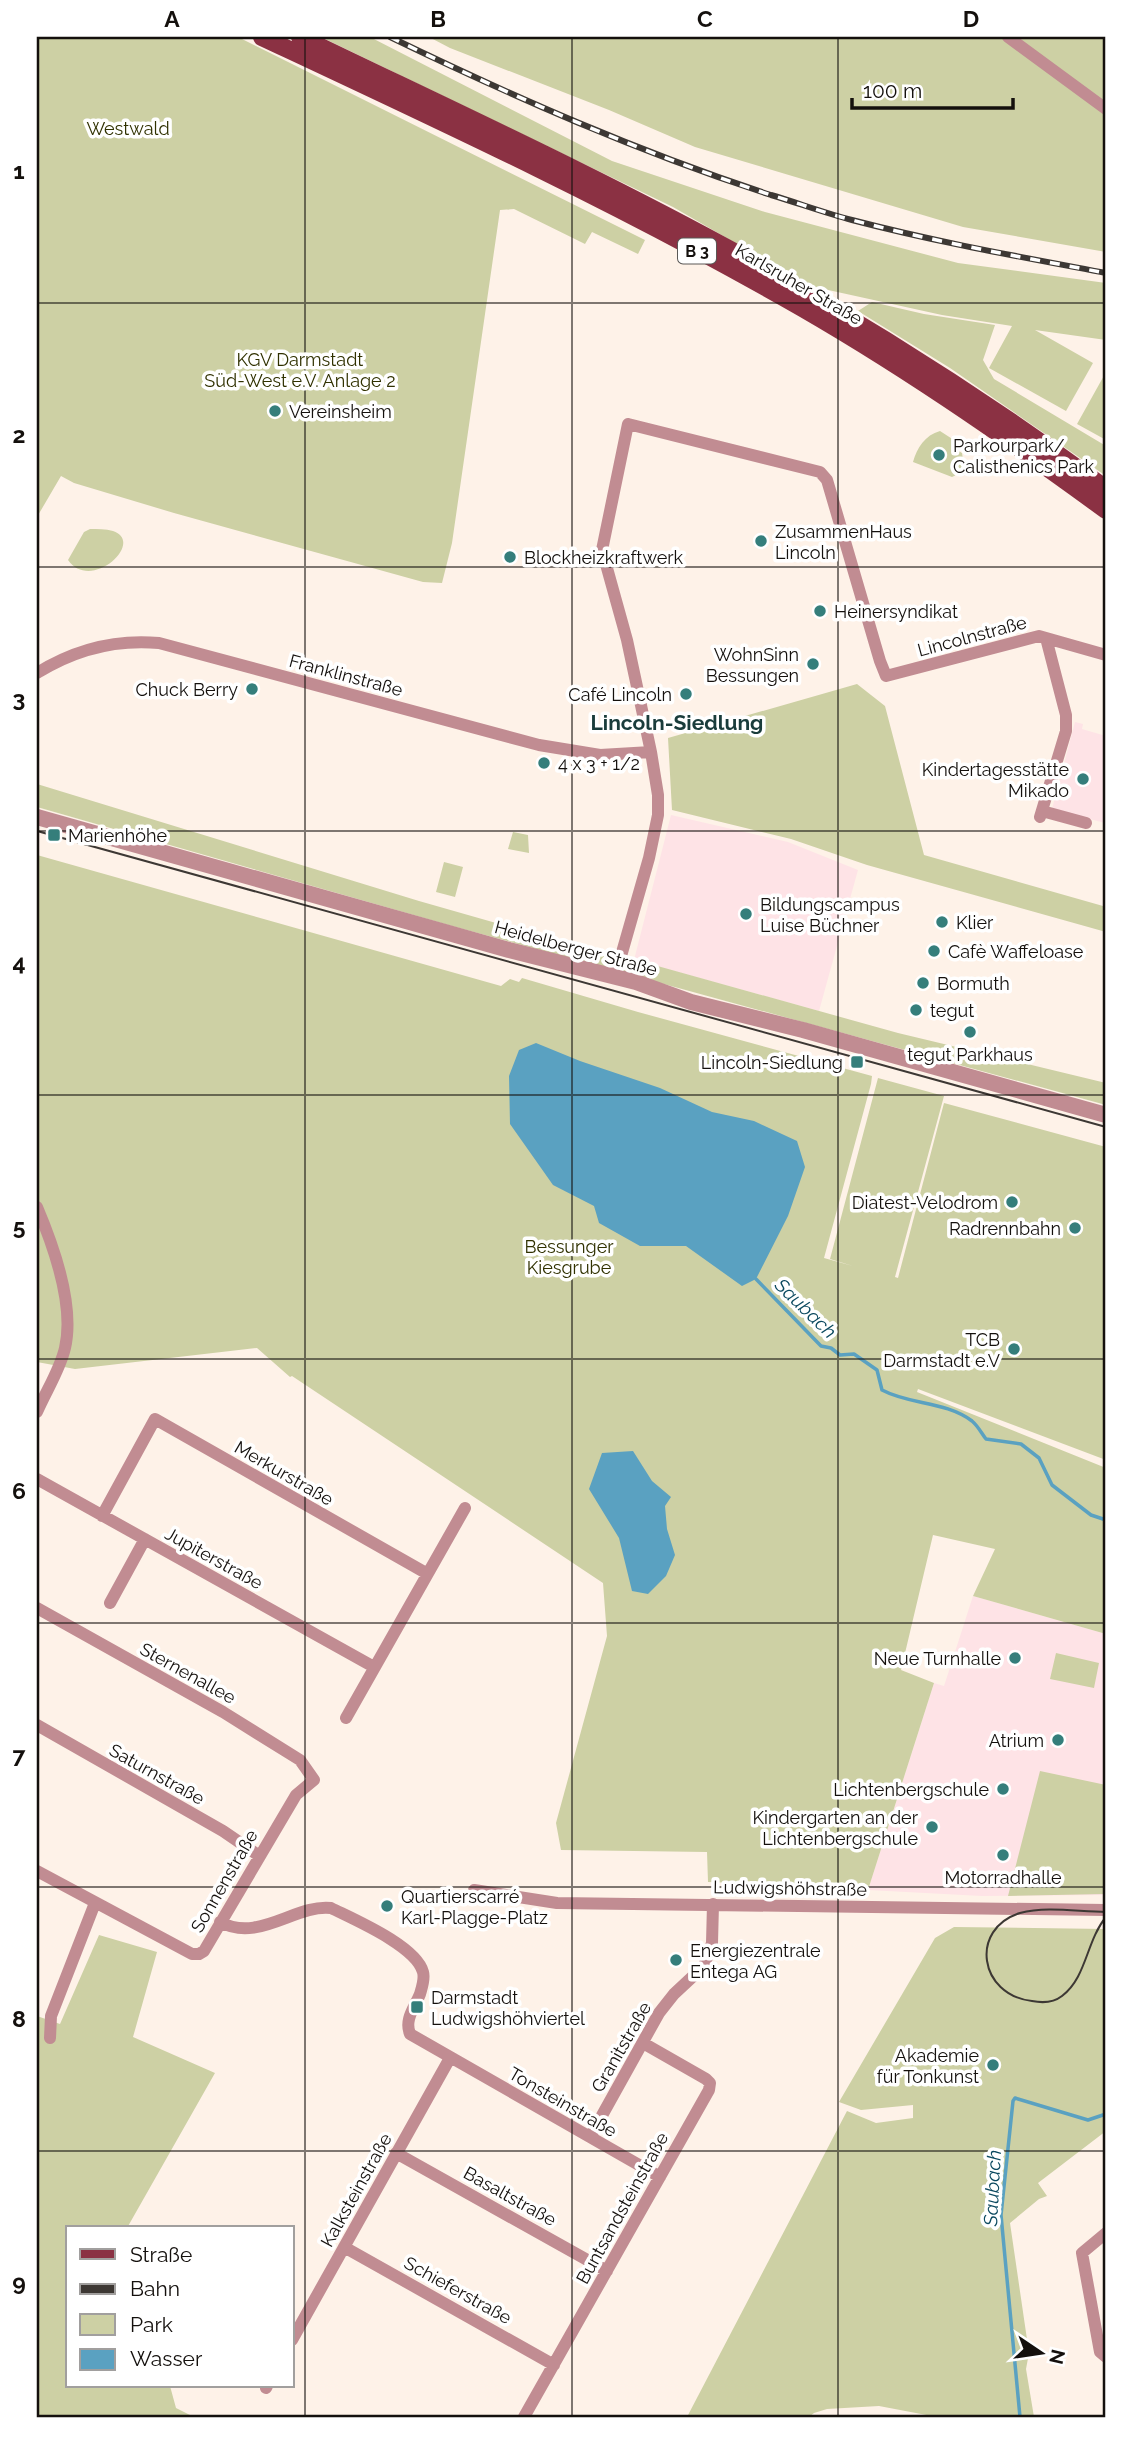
<svg xmlns="http://www.w3.org/2000/svg" width="1143" height="2454" font-family="Raleway,sans-serif">
<style>
.education{fill:#fee3e6}
.green{fill:#cdd0a4}
.water{fill:#5aa1c1}
.lines{fill:none;stroke-linecap:round;stroke-linejoin:round}
.stream{stroke:#5aa1c1;stroke-width:3.5}
.minor{stroke:#c18c92;stroke-width:12}
.tertiary{stroke:#c18c92;stroke-width:16}
.primary{stroke:#8b3143;stroke-width:18}
.tram{stroke:#3d3834;stroke-width:2}
.rail-casing{stroke:#3d3834;stroke-width:6}
.rail{stroke:#fff;stroke-width:3.5;stroke-dasharray:10;stroke-linecap:butt}
.grid{fill:none;stroke:#14100d;stroke-width:2;stroke-opacity:0.55}
.poi-dot{fill:#357e7b;stroke:#fff;stroke-width:2.5}
.labels{text-anchor:middle;dominant-baseline:central;stroke-width:7;stroke-linejoin:round;paint-order:stroke}
.shield{fill:#fff;stroke:#5a5856;stroke-width:2}
.shield-label{font-size:16px;font-weight:bold;fill:#14100d}
.park-label{font-size:18px;fill:#303100;stroke:#fff}
.street-label{font-size:18px;fill:#14100d;stroke:#fff}
.poi-label{font-size:18px;fill:#14100d;stroke:#fff;text-anchor:start}
.water-label{font-size:19px;font-style:italic;fill:#0b495f;stroke:#fff}
.quarter-label{font-size:21px;font-weight:bold;fill:#1a3c3b;stroke:#fff}
.neatline{fill:none;stroke:#14100d;stroke-width:2.5}
.grid-label{font-size:23px;text-anchor:middle;font-weight:bold;fill:#14100d}
</style>
<rect width="100%" height="100%" fill="#fef2e8"/>
<path class="education" d="M1075,722L1083,724L1082,729L1106,736L1105,823L1052,809Z
M671,815L788,842L858,870L819,1011L634,960Z
M973,1596L1106,1634V1895L982,1896L868,1890L934,1683L944,1686Z"/>
<path class="green" d="M37,37H238L645,240L638,254L592,232L585,244L514,209L500,210L452,543L442,583L423,582L174,513L74,483L61,476L37,517Z
M321,37H370L612,161L765,212L958,263L1106,283V340L1035,330L1093,363L1066,411L989,368L1012,326L942,315L810,286L673,207Z
M429,37H1106V252L963,227L695,147L609,110L450,48Z
M872,302L924,314L995,325L983,360L994,379L1106,446V476L950,368L858,311Z
M1106,372V440L1077,424Z
M940,431L957,442L953,448L962,453C964,463 962,473 952,477L913,462C917,448 925,435 940,431Z
M90,529C97,529 106,529 113,531C146,542 91,593 68,560L84,532Z
M857,684L885,706L924,855L1103,906L1106,905V932L867,865L791,839L672,810L668,738Z
M37,784L419,901L608,955L611,953L898,1033L1106,1083V1105L452,926L37,807Z
M513,832L528,835L529,853L508,849Z
M37,855L501,986L510,979L519,982L522,978L638,1012L872,1076L871,1084L824,1258L853,1266L830,1259L878,1078L944,1096L895,1277L898,1278L944,1103L1106,1147V1460L918,1389L917,1392L1106,1468V1634L973,1596L995,1549L933,1535L901,1670L934,1683L868,1890L845,1887L708,1882L707,1852L561,1850L556,1823L607,1636L603,1583L292,1376L290,1377L257,1348L75,1369L37,1362Z
M444,862L463,867L455,897L436,892Z
M1056,1653L1099,1663L1094,1688L1050,1679Z
M1040,1771L1106,1785V1894L1008,1896Z
M954,1927L1106,1929V2131L1038,2183L1047,2196L1039,2199L1010,2223L1029,2353L1026,2369L1034,2417H937L879,2406L827,2409L814,2413L809,2417H687L847,2111L876,2123L913,2118V2105L861,2110L839,2102L935,1938Z
M99,1935L157,1952L133,2037L215,2073L127,2228H68V2386H170L176,2408L194,2417H37V2016L60,2024Z"/>
<path class="water" d="M536,1043L580,1061L660,1088L712,1112L754,1121L797,1141L805,1167L788,1216L756,1279L742,1286L686,1246H640L599,1223L594,1206L553,1185L510,1124L509,1076L519,1050Z
M633,1451L652,1481L671,1497L665,1506L667,1529L675,1555L666,1576L648,1594L632,1591L619,1538L589,1489L602,1453Z"/>
<g class="lines">
<path class="stream" d="M756,1279L821,1346L831,1348L840,1355L854,1354L877,1370L882,1390C910,1405 945,1401 972,1421C978,1426 982,1434 986,1439L1021,1444L1039,1458L1052,1485L1091,1515L1106,1520
M1020,2417L1001,2215L1013,2101L1015,2098L1088,2120L1106,2114"/>
<path class="minor" d="M1008,37L1106,109
M37,673C74,650 115,639 159,643L539,745L600,755L651,752
M1042,811L1086,823
M1040,817L1066,731V715L1046,638
M615,977L649,858L658,815V795L651,752L627,640L602,550L628,424L820,472L827,480L880,661L886,676L1039,636L1106,655
M37,1207C54,1247 75,1305 65,1348C60,1370 46,1391 37,1412
M37,1479L374,1667
M102,1516L155,1419L426,1573
M110,1603L145,1539
M37,1608L223,1712L300,1760L314,1780L296,1795L204,1951L199,1954H192L37,1871
M346,1718L465,1508
M37,1725L223,1831L258,1855
M474,1890L557,1903L1106,1910
M220,1922C259,1943 295,1904 331,1908C355,1920 416,1946 423,1972C425,1979 422,1987 420,1994C415,2007 404,2019 410,2034L660,2177
M50,2038L51,2016L95,1903
M590,2137L659,2013L674,1994L704,1966L712,1943L713,1904
M396,2153L607,2271
M1106,2233L1082,2253L1100,2352L1106,2357
M344,2247L554,2365
M292,2340L450,2058
M266,2388L267,2386
M524,2417L709,2090L710,2083L706,2079L643,2043"/>
<path class="tertiary" d="M37,817L509,950L636,982L691,1002L803,1030L1106,1115"/>
<path class="primary" d="M262,37C437,119 614,201 783,297C895,360 1002,434 1106,510
M300,37C449,109 600,178 745,258C870,327 991,405 1106,489"/>
<path class="tram" d="M37,831L1106,1127
M1106,1912C1079,1912 1047,1906 1020,1913C969,1929 979,1995 1032,2001C1042,2003 1053,2003 1062,1996C1087,1977 1086,1941 1106,1917"/>
<g class="rail-casing">
<path id="rail" d="M390,37C514,97 639,152 771,195C798,203 825,213 852,220C936,242 1021,257 1106,273"/>
</g>
<use href="#rail" class="rail"/>
</g>
<path class="grid" d="M305,37V2417M572,37V2417M838,37V2417M37,303H1106M37,567H1106M37,831H1106M37,1095H1106M37,1359H1106M37,1623H1106M37,1887H1106M37,2151H1106"/>
<g class="poi-dot">
<circle cx="275" cy="411" r="7"/>
<circle cx="939" cy="455" r="7"/>
<circle cx="761" cy="541" r="7"/>
<circle cx="510" cy="557" r="7"/>
<circle cx="820" cy="611" r="7"/>
<circle cx="813" cy="664" r="7"/>
<circle cx="252" cy="689" r="7"/>
<circle cx="686" cy="694" r="7"/>
<circle cx="544" cy="763" r="7"/>
<circle cx="1083" cy="779" r="7"/>
<rect x="47" y="828" width="14" height="14" rx="3.5"/>
<circle cx="746" cy="914" r="7"/>
<circle cx="942" cy="922" r="7"/>
<circle cx="934" cy="951" r="7"/>
<circle cx="923" cy="983" r="7"/>
<circle cx="916" cy="1010" r="7"/>
<circle cx="970" cy="1032" r="7"/>
<rect x="850" y="1055" width="14" height="14" rx="3.5"/>
<circle cx="1012" cy="1202" r="7"/>
<circle cx="1075" cy="1228" r="7"/>
<circle cx="1014" cy="1349" r="7"/>
<circle cx="1015" cy="1658" r="7"/>
<circle cx="1058" cy="1740" r="7"/>
<circle cx="1003" cy="1789" r="7"/>
<circle cx="932" cy="1827" r="7"/>
<circle cx="1003" cy="1855" r="7"/>
<circle cx="387" cy="1906" r="7"/>
<circle cx="676" cy="1960" r="7"/>
<rect x="410" y="2000" width="14" height="14" rx="3.5"/>
<circle cx="993" cy="2065" r="7"/>
</g>
<g class="labels">
<rect class="shield" x="678" y="238.5" width="38" height="25" rx="5"/>
<g class="shield-label">
<text x="697" y="251">B 3</text>
</g>
<g class="park-label">
<text x="128" y="128">Westwald</text>
<text x="300" y="359">KGV Darmstadt<tspan x="300" dy="21">Süd-West e.V. Anlage 2</tspan></text>
<text x="569" y="1246">Bessunger<tspan x="569" dy="21">Kiesgrube</tspan></text>
</g>
<g class="street-label">
<text transform="translate(799 284) rotate(30)">Karlsruher Straße</text>
<text transform="translate(972 636) rotate(-15)">Lincolnstraße</text>
<text transform="translate(346 675) rotate(15)">Franklinstraße</text>
<text transform="translate(576 948) rotate(15)">Heidelberger Straße</text>
<text transform="translate(284 1473) rotate(30)">Merkurstraße</text>
<text transform="translate(214 1558) rotate(29)">Jupiterstraße</text>
<text transform="translate(188 1673) rotate(29)">Sternenallee</text>
<text transform="translate(157 1774) rotate(29)">Saturnstraße</text>
<text transform="translate(224 1881) rotate(-60)">Sonnenstraße</text>
<text transform="translate(790 1888) rotate(1)">Ludwigshöhstraße</text>
<text transform="translate(621 2047) rotate(-60)">Granitstraße</text>
<text transform="translate(563 2102) rotate(30)">Tonsteinstraße</text>
<text transform="translate(356 2190) rotate(-61)">Kalksteinstraße</text>
<text transform="translate(510 2196) rotate(29)">Basaltstraße</text>
<text transform="translate(622 2208) rotate(-61)">Buntsandsteinstraße</text>
<text transform="translate(458 2290) rotate(29)">Schieferstraße</text>
</g>
<g class="poi-label">
<text x="289" y="411">Vereinsheim</text>
<text x="953" y="445">Parkourpark/<tspan x="953" dy="21">Calisthenics Park</tspan></text>
<text x="775" y="531">ZusammenHaus<tspan x="775" dy="21">Lincoln</tspan></text>
<text x="524" y="557">Blockheizkraftwerk</text>
<text x="834" y="611">Heinersyndikat</text>
<text x="799" y="654" text-anchor="end">WohnSinn<tspan x="799" dy="21">Bessungen</tspan></text>
<text x="238" y="689" text-anchor="end">Chuck Berry</text>
<text x="672" y="694" text-anchor="end">Café Lincoln</text>
<text x="558" y="763">4 x 3 + 1/2</text>
<text x="1069" y="769" text-anchor="end">Kindertagesstätte<tspan x="1069" dy="21">Mikado</tspan></text>
<text x="68" y="835">Marienhöhe</text>
<text x="760" y="904">Bildungscampus<tspan x="760" dy="21">Luise Büchner</tspan></text>
<text x="956" y="922">Klier</text>
<text x="948" y="951">Cafè Waffeloase</text>
<text x="937" y="983">Bormuth</text>
<text x="930" y="1010">tegut</text>
<text x="970" y="1054" text-anchor="middle">tegut Parkhaus</text>
<text x="843" y="1062" text-anchor="end">Lincoln-Siedlung</text>
<text x="998" y="1202" text-anchor="end">Diatest-Velodrom</text>
<text x="1061" y="1228" text-anchor="end">Radrennbahn</text>
<text x="1000" y="1339" text-anchor="end">TCB<tspan x="1000" dy="21">Darmstadt e.V</tspan></text>
<text x="1001" y="1658" text-anchor="end">Neue Turnhalle</text>
<text x="1044" y="1740" text-anchor="end">Atrium</text>
<text x="989" y="1789" text-anchor="end">Lichtenbergschule</text>
<text x="918" y="1817" text-anchor="end">Kindergarten an der<tspan x="918" dy="21">Lichtenbergschule</tspan></text>
<text x="1003" y="1877" text-anchor="middle">Motorradhalle</text>
<text x="401" y="1896">Quartierscarré<tspan x="401" dy="21">Karl-Plagge-Platz</tspan></text>
<text x="690" y="1950">Energiezentrale<tspan x="690" dy="21">Entega AG</tspan></text>
<text x="431" y="1997">Darmstadt<tspan x="431" dy="21">Ludwigshöhviertel</tspan></text>
<text x="979" y="2055" text-anchor="end">Akademie<tspan x="979" dy="21">für Tonkunst</tspan></text>
</g>
<g class="water-label">
<text transform="translate(806 1308) rotate(44)">Saubach</text>
<text transform="translate(992 2188) rotate(-87)">Saubach</text>
</g>
<g class="quarter-label">
<text x="677" y="722">Lincoln-Siedlung</text>
</g>
</g>
<rect width="1143" height="2454" fill="none" stroke="#ffffff" stroke-width="77"/>
<rect x="66" y="2226" width="228" height="161" fill="#ffffff" stroke="#a19f9e" stroke-width="2"/>
<rect x="80" y="2249" width="35" height="10" fill="#8b3143" stroke="#a19f9e" stroke-width="2"/>
<text x="130" y="2262" font-size="21" fill="#14100d">Straße</text>
<rect x="80" y="2284" width="35" height="10" fill="#3d3834" stroke="#a19f9e" stroke-width="2"/>
<text x="130" y="2296" font-size="21" fill="#14100d">Bahn</text>
<rect x="80" y="2314" width="35" height="21" fill="#cdd0a4" stroke="#a19f9e" stroke-width="2"/>
<text x="130" y="2332" font-size="21" fill="#14100d">Park</text>
<rect x="80" y="2349" width="35" height="21" fill="#5aa1c1" stroke="#a19f9e" stroke-width="2"/>
<text x="130" y="2366" font-size="21" fill="#14100d">Wasser</text>
<g transform="translate(1041 2353) rotate(103)" stroke="#ffffff" stroke-width="5" paint-order="stroke">
<path d="M0-5L12 26L0 18L-12 26Z" fill="#14100d"/>
<text y="-10" font-size="19" font-weight="bold" text-anchor="middle" fill="#14100d">N</text>
</g>
<path d="M852 98v10h161v-10" fill="none" stroke="#14100d" stroke-width="3.5"/>
<text x="863" y="98" font-size="21" fill="#14100d" stroke="#ffffff" stroke-width="5" paint-order="stroke">100 m</text>
<rect x="38" y="38" width="1066" height="2378" class="neatline"/>
<g class="grid-label">
<text x="172" y="27">A</text>
<text x="438" y="27">B</text>
<text x="705" y="27">C</text>
<text x="971" y="27">D</text>
<text x="19" y="179">1</text>
<text x="19" y="443">2</text>
<text x="19" y="707">3</text>
<text x="19" y="971">4</text>
<text x="19" y="1235">5</text>
<text x="19" y="1499">6</text>
<text x="19" y="1763">7</text>
<text x="19" y="2027">8</text>
<text x="19" y="2291">9</text>
</g>
</svg>
